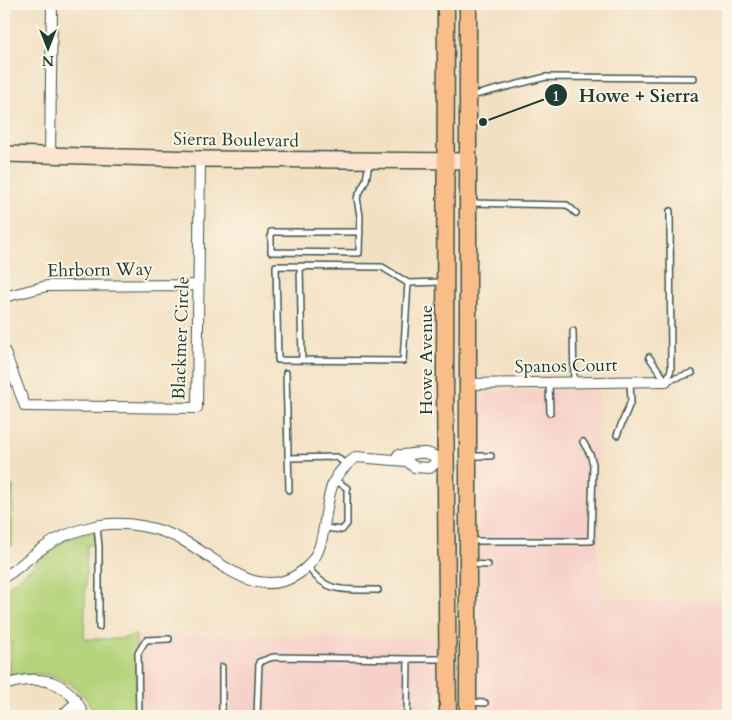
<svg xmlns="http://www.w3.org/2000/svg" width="732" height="720" font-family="Cardo,serif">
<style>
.built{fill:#f7d1c9}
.green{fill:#b4d37a;stroke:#6a8857}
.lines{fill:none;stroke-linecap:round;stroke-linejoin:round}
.lane-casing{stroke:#3f5549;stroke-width:8}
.street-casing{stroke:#3f5549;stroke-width:12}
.secondary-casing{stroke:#3f5549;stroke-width:18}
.primary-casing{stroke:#3f5549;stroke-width:19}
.lane{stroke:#fff;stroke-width:5}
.street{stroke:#fff;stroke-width:10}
.secondary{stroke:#fce5d0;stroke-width:15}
.primary{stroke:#f8bd89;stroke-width:16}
.labels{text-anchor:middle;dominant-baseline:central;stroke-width:4;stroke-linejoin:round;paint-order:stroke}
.street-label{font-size:18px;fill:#1f3d34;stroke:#fcf5e5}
.leader{fill:none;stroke:#1f3d34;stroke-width:2}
.callout-dot{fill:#1f3d34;stroke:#fcf5e5;stroke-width:2}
.mark-label{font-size:15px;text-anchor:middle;font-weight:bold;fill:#fff}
.callout-label{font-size:19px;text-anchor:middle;font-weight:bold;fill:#1f3d34;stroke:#fcf5e5;stroke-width:4;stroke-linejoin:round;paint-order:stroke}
</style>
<rect width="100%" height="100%" fill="#fcf5e5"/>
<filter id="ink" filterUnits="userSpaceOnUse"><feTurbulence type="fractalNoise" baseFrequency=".02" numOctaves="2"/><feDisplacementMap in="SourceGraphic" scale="10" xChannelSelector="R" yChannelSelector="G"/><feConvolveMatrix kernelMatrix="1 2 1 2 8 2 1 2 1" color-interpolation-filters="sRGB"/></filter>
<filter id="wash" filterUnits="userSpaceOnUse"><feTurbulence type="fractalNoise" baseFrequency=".0096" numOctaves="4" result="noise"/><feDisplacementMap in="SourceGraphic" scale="20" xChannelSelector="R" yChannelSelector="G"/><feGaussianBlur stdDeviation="1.12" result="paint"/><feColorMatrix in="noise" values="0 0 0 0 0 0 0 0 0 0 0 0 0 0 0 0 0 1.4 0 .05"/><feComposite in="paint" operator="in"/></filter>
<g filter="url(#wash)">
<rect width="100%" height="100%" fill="#f2e0c2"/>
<path class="built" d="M599,390L598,551L602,599L728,601V716H478L480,402L486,394L501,391Z
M136,635L440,638L434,716H136Z"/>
<path class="green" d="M4,486H13L12,546H4Z
M88,533H95L96,535V545H87L84,639H119L136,635V716H96C86,692 61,672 34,674C26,674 18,676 10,678L11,641H4V589C35,569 48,543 88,533Z"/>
</g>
<g filter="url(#ink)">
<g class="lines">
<g class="lane-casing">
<path id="lane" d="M316,4H323
M471,96L546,77L694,78
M471,203L567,205L576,213
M360,232H271V252L359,253L360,216L357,198L366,180L369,163
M300,266L302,360
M408,283L382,267L276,266L278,360L403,361L408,283L443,282
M573,331L574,382
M649,357L666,381
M286,373L289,490
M666,381L671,370L670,211
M666,381L692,373
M549,383L550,413
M617,435L631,401L630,381
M470,456H491
M288,458L337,457L346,465
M97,526L99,547V627
M325,528L342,530L347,524V488L335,480
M469,541H591L593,464L590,454L583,442
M471,564L488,565
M308,567C327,595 347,589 378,590
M408,659H445
M222,667V716
M470,702L485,703
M139,716L138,653L146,640L169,639
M257,716L259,662L273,657L408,659L407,716"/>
</g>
<g class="street-casing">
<path id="street" d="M50,155L52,4
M4,297L47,286L197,285
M4,350L25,406L197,408L200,159
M467,384L666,381
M398,455C408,456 416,452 426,453C434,454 437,460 445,460
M4,577C18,569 29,557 43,548C58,537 77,530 95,526C125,520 160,527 186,542C220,561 254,599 295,576C333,554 319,515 334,481C339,471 347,464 356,457L407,461L414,467L430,468L438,460
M4,685C38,674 69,678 84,716
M65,716V713L77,702"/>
</g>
<g class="secondary-casing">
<path id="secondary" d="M4,154L200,159L469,161"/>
</g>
<g class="primary-casing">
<path id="primary" d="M446,4L445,379L448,716
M468,716V4"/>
</g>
<use href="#lane" class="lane"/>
<use href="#street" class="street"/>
<use href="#secondary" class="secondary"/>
<use href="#primary" class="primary"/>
</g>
</g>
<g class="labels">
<g class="street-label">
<text transform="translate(236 140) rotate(1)">Sierra Boulevard</text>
<text transform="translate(100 270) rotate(-1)">Ehrborn Way</text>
<text transform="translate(181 338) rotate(-88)">Blackmer Circle</text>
<text transform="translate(426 360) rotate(-90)">Howe Avenue</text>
<text transform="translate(566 366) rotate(-1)">Spanos Court</text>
</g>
</g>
<path class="leader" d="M483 122L556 95"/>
<g class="callout-dot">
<circle cx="483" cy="122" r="5"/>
<circle cx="556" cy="95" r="12"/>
</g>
<g class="mark-label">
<text x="556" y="101">1</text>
</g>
<g class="callout-label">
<text x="639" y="102">Howe + Sierra</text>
</g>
<rect width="732" height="720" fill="none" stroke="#fcf5e5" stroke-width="20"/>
<g transform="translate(48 48) rotate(180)" stroke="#fcf5e5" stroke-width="4" paint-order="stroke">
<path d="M0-4L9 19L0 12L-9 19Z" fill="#1f3d34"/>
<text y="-8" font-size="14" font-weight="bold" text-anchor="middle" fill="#1f3d34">N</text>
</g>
</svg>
